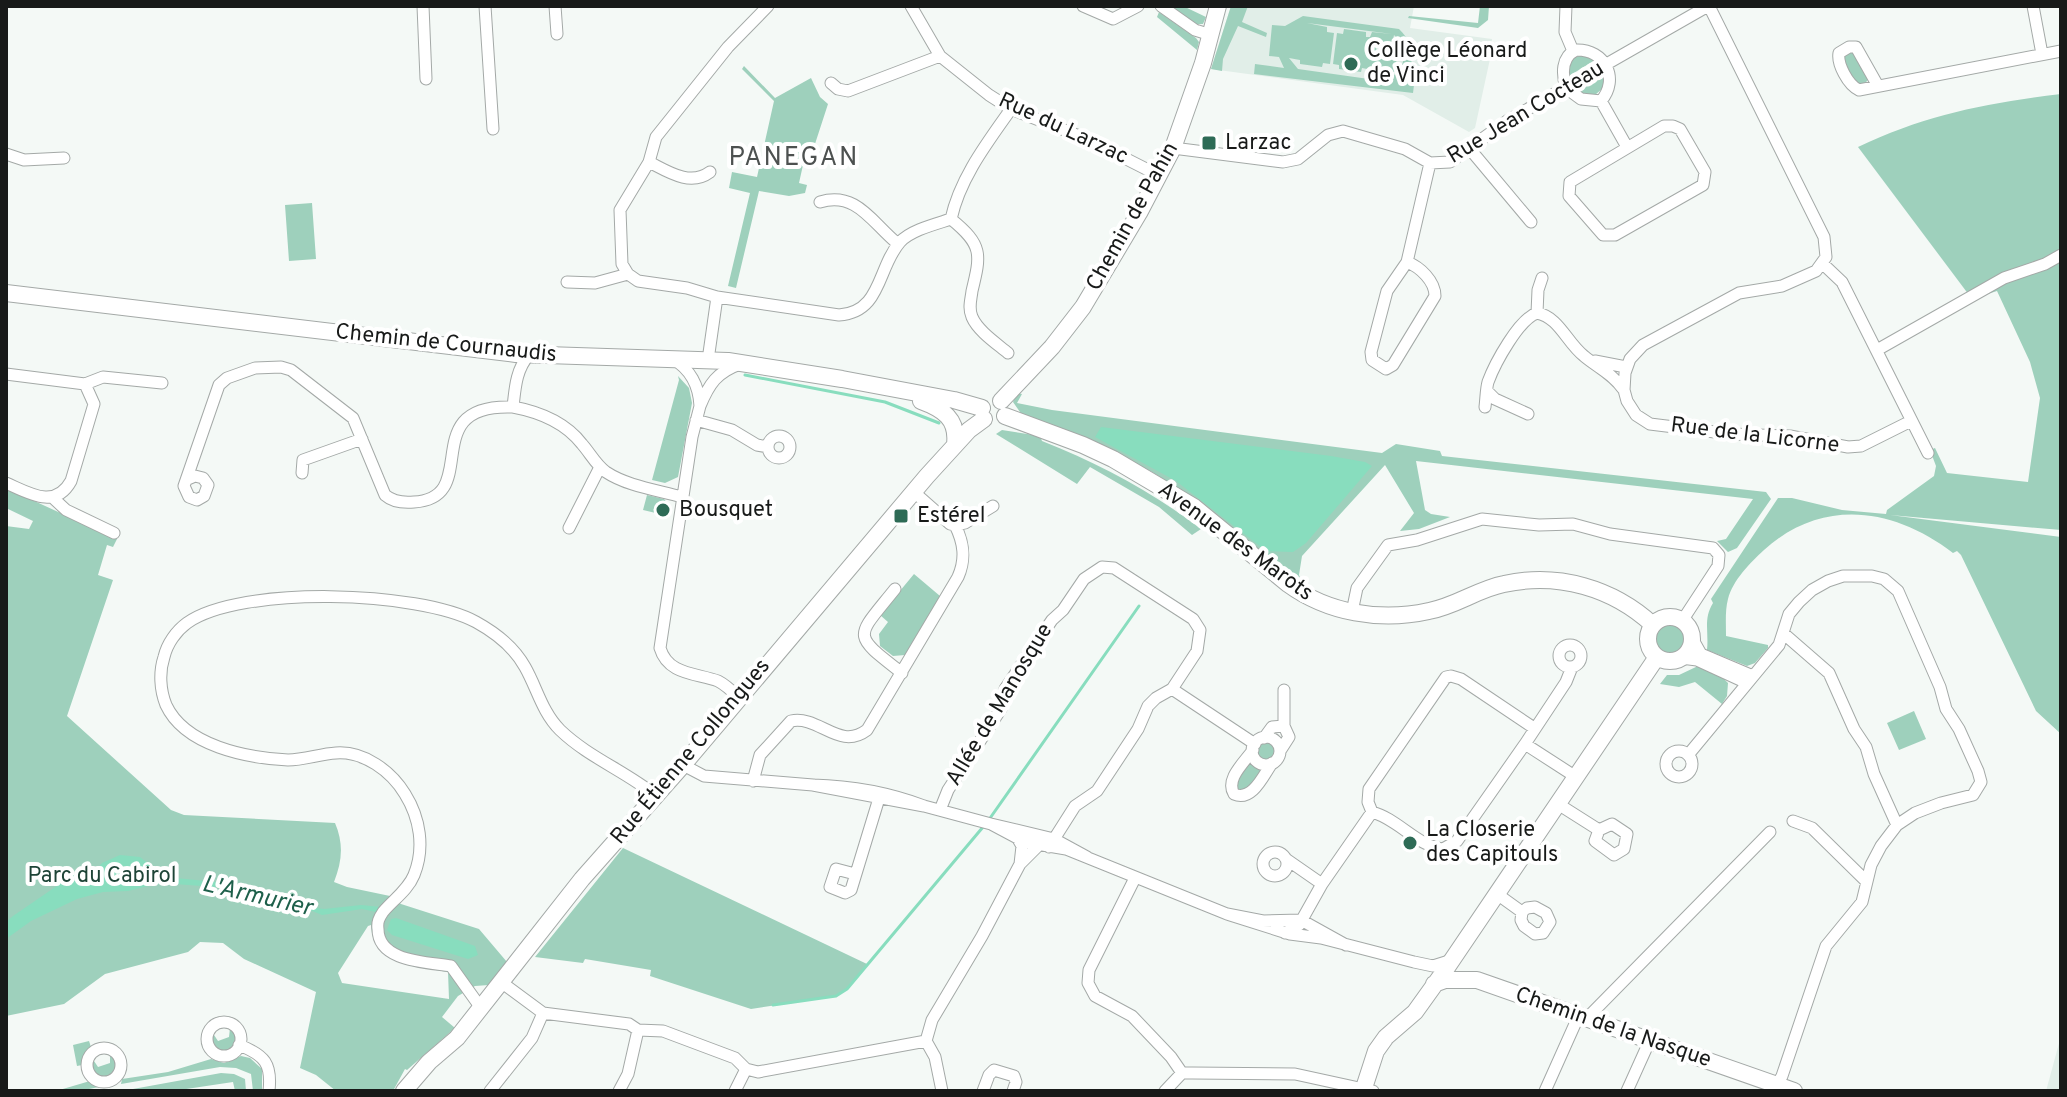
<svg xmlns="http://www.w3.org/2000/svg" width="2067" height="1097" font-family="Overpass,sans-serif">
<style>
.built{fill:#e1eee8}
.green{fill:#9ed0bc;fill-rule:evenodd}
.water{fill:#88ddbe;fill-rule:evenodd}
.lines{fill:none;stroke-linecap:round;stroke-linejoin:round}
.stream{stroke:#88ddbe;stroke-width:3}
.street-casing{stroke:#a4a9a7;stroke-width:13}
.secondary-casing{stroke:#a4a9a7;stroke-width:18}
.street{stroke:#fff;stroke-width:11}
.secondary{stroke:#fff;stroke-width:16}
.poi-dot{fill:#2e6b56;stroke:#fff;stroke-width:3}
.labels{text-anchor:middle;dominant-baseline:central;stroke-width:8;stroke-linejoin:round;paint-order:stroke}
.poi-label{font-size:22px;fill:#181a19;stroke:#fff;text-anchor:start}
.street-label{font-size:22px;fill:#181a19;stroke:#fff}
.park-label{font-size:22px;fill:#1e4437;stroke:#fff}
.water-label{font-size:24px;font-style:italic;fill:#1e604b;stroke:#fff}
.quarter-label{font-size:26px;letter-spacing:2px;fill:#4d5150;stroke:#fff}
</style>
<rect width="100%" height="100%" fill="#f4f9f6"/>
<path class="built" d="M1231,6H1414L1410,28L1492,39L1490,59L1475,128L1469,132L1403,95L1211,69Z
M2061,1036V1091H2046Z"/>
<path class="green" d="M1169,6H1183L1206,17L1203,24H1195Z
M1231,6H1248L1242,22L1267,33L1266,37L1238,26L1223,59L1222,71L1211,69Z
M1480,6H1489L1488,20L1478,28L1408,18L1409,16L1478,23Z
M1159,12L1196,38L1199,42L1197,50L1157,17Z
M1303,16L1399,29C1417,46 1416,66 1399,82L1414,85L1413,93L1254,74L1255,64L1284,68L1279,57L1269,56L1272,25L1285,26ZM1307,23L1392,34L1372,32L1370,37H1366V32L1344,29L1343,34L1337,33L1333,64L1339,65V69L1361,72L1362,68L1367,69V72L1389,75L1390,72H1395L1399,41L1393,40L1394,35C1411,51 1405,74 1383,81L1298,69L1289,58L1300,60V64L1322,67L1323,63L1330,64L1334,33L1327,32V27Z
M1853,52L1868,76V80L1863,85L1854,83L1843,61L1844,55Z
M1581,55L1595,60L1569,76L1568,66L1572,59Z
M744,66L775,98L811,78L820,97L828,104L814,147H807L799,183L807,185L805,193L789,196L759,191L736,288L728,286L750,193L729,188L732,172L757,177L774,101L742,69Z
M1604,76L1603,88L1595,95H1585L1578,91Z
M2061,94V530L1890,515L2061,537V734L2036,711L1961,555L1957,551L1953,553C1894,508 1823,497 1764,550C1750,563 1733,580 1728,599C1725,610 1726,624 1726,636L1768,645V648L1755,663L1747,666L1707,650C1709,632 1703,619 1713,603L1711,599L1778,498H1792L1842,510L1886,514L1887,510L1934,476L1936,466L1930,450L1935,448L1947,473L2028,482L2040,398L2030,362L1997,291L1972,299L1858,147C1925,115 1987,103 2061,94Z
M312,203L316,259L289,261L285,205Z
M678,376L689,388L692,403L678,477L665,483L652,480L679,380Z
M1017,393L1022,394L1017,403L1052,410L1382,453L1396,444L1440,451L1442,456L1766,492L1771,499L1737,548L1728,552L1717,541L1726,539L1753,499L1416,461L1425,510L1431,514L1450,517L1419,529L1400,531L1414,513L1385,465L1302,556L1299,575L1304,587L1289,577C1244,541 1201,501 1152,472C1111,448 1065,433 1022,415L1013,402Z
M1002,430L1040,436L1042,441C1100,464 1151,491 1201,529L1192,535L1159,507L1090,467L1077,484L996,434Z
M6,488L117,539L113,547L107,545L98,575L113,580L67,716L171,810L184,815L335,823C344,844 342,862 334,882L347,887L390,896L401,904L479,929L507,962L489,985L475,986L458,996L442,1017L455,1028L407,1070L405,1069L393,1091H336L316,1075L300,1068L316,992L244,959L223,943L200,942L188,952L105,974L64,1004L6,1016V526L29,529L33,521L6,508ZM371,925C373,967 416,966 448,972L449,999L342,983L338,973L368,926Z
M647,495L664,499L672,509L662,506L660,514L643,510Z
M914,574L940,596L909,651L905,655L893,656L880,646L879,634L888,622L880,615Z
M1654 637a17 17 0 1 1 34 0a17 17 0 1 1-34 0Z
M1698,666L1721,676L1728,683L1727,696L1722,704L1695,682L1679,687L1660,684L1667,675H1679Z
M1914,711L1926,739L1899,750L1887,723Z
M1256 751a10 10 0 1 1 20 0a10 10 0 1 1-20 0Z
M1250,758L1255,764L1265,768L1247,791H1238L1236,779Z
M623,848L867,964L847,989L836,996L751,1009L650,976L651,970L585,959L583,963L535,957Z
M230,1028L236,1035L234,1045L227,1051L217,1050L211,1042L212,1032L218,1041L229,1037Z
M89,1041L91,1047L84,1055L82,1065L77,1066L73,1045Z
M110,1054L116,1061L114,1071L107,1077L97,1076L91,1068L92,1058L98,1067L110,1063Z
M241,1056L250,1058L262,1069V1091H253L251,1074L236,1068L220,1067L121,1084L122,1079L168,1072L211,1059L224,1063Z
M221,1073L234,1074L245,1079L246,1091H235L233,1082L173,1091H122Z
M90,1081L104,1086L79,1091H56Z"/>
<path class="water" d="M1101,427L1331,456L1365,462L1372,466L1306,543L1293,552L1266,551L1176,481L1095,437Z
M120,855L140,857L165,877L227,883L257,899L324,909L361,905L381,907L376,912L362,909L322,915L305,908L267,905L249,901L229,888L161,883L128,891L103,892L77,899L31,921L6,939V922L13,916L83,868L95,872L102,863ZM123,866L143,870L144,882C135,884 128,880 122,873Z
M396,918L475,946L478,955L468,959L392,935L387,930L391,919Z"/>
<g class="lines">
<path class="stream" d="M745,375L885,402L939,423
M988,821L1139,606
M129,881L145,880
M773,1005L836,996L847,989L983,827"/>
<g class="street-casing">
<path id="street" d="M423,6L426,79
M485,6L493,129
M555,6L557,34
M768,6L728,47L656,137L649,162L620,210L622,264L628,274L638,281L687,288L717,297L839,315C882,312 877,268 900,242C911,230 936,224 951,219
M911,6L940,56L989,95L1011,109L1087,139L1158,175
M1083,6L1113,19L1138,6
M1161,6L1195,30L1211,35
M1566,6L1565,32L1573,51
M1709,6L1824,237L1826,257L1816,271L1782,286L1739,293L1643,345L1630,359L1625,373L1624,390L1627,401L1636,415L1650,424L1731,434L1790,436L1848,447L1861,446L1911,421
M2033,6L2042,54
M1576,50C1605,49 1620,79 1601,101L1581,99L1566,88C1562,74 1561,57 1576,50Z
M831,83L838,89L848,91L940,56
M1878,86L1856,47H1849L1839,53C1837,64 1848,85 1859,90L2061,51
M1601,101L1627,147
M1664,126H1673L1680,129L1705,172L1703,185L1615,235H1603L1569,196L1570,182Z
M1173,148L1283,162L1298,159L1328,135L1343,131L1405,149L1430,163L1450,162L1507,121L1708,6
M1469,148L1531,222
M6,154L24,160L64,158
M649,162C667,171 690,187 710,172
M820,202C857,191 872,223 898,244
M951,219C983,245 981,254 972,291C971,300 968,308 972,317C978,331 996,343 1008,353
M951,219C960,178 987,143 1011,109
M1407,262C1420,267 1435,281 1435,296L1393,365L1386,369L1372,360L1371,352L1387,291L1407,262L1430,163
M1823,264L1842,282L1928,453
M567,282L595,283L628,274
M1537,313L1538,290L1542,278
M1877,350L2004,278L2045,264L2061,255
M673,359C690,369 699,386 700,406C709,384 717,372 740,364
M708,360L717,297
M1595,361L1626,367
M6,374L85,384L94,404L71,481C55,510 29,493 6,483
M85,384L103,377L162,383
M1488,392L1495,399L1528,414
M700,406L692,437L660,648C668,675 696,673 718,681C726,685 732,691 738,697
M513,407C540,412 565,422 582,444C590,453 596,465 606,472C627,486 657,490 682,497
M1485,407C1486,399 1486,389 1488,382C1495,363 1519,319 1537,313C1559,317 1567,343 1584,356C1597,367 1613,374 1623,389
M696,420L732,430L757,445L768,447
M768 447a11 11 0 1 1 22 0a11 11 0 1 1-22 0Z
M302,473L303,460L362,439
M188,479L195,476L203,478L208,485L204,496L197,500L189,497L184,486L219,385L227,378L255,368L281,367L291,370L353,418L385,495C393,502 403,503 414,502C484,498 414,403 513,407C515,389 516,369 529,355
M52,497L66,510L114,533
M955,525L965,523L993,506
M569,528L600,467
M895,589C855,639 851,633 902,673
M1352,612L1357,588L1388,545L1417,540L1482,519L1539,525L1573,524L1610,534L1713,548L1719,555L1718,566L1682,621
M1783,633L1829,673L1854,729L1866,747L1874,774L1897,825
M1692,638L1701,654L1753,676
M1559 656a11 11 0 1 1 22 0a11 11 0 1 1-22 0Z
M1681,658L1697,660L1747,683
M1172,689L1255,744
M1284,726V690
M1252 751a14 14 0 1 1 28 0a14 14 0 1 1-28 0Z
M1264,738L1272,727L1284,726L1289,737L1280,751
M1525,744L1566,682L1572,667
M1253,750C1244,763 1225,779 1234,794C1252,802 1263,776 1272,763
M1666 764a13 13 0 1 1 26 0a13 13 0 1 1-26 0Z
M1688,755L1779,645L1789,614L1799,602L1812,590L1828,581L1843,576H1872L1884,579L1898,591L1940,687L1946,709L1959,729L1978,771L1981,782L1973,795L1941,803L1915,813L1897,825L1881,846L1871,865L1862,902L1826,946L1782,1076L1774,1090
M683,765L704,776L813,785
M753,781L760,755L791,721C819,715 839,751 867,730L958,577C966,559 964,543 955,525L950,524L914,492
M1558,804L1599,830L1595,841L1614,855L1624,849L1627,834L1612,824L1599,830
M924,806C887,792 853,786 813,785L924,806L991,824
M940,810L948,790L1001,709L1005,689L1052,620L1063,610L1084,579L1102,567L1114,568L1193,619L1200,630L1197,651L1172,689L1156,698L1148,706L1138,729L1097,791L1075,806L1049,847
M1372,812L1368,802L1369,789L1446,677L1451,676L1461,679L1534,728
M1793,821L1812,828L1866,881
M1018,839L1022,846L1020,864L1038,846
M1263 864a12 12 0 1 1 24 0a12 12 0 1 1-24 0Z
M1087,857L1054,839L991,824L1025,842L1066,849L1227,914
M1286,859L1322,884
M855,874L836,869L830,887L845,893L851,890L880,795
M1135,878L1089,970L1088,983L1095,996L1132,1016L1171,1057L1182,1073
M1497,894L1522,912L1527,908L1535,907L1546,913L1550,922L1543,933L1535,934L1524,926L1521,920L1522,912
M1285,933L1299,925L1322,884L1372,812C1398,819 1417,846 1443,849L1457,841L1525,744L1576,777
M1346,945L1301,920L1263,921L1227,914L1290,934L1321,938L1414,962L1433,966L1452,960
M501,982L543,1013L629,1024L638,1030L663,1031L735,1058L746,1069L758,1072L926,1041
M481,1008L451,966C427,962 378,962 378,929C377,922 379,918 383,912C393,900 408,890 414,875C425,848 420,818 405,794C391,771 364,751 336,753C320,754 304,760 288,760C247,758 185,746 166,705C160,690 159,672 164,657C167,644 176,631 187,623C241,585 419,591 476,622C496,633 514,647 525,667C537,688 542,712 560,730C588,757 625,771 655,795
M1587,1018L1770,832
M207 1039a17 17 0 1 1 34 0a17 17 0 1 1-34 0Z
M926,1041L932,1020L982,936L1020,864
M926,1041L935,1057L942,1091
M239,1045C265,1055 272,1064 269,1091
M87 1065a17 17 0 1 1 34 0a17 17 0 1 1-34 0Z
M490,1091L532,1038L543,1013
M619,1091L628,1074L638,1030
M735,1091L746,1069
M983,1091L989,1075L994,1070L1014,1076L1016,1082L1013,1091
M1165,1091L1182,1073H1192L1295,1074L1373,1091
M1545,1091L1579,1015
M1627,1091L1650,1040"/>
</g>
<g class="secondary-casing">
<path id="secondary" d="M6,293L516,354L728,361L842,379L954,400L982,408
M921,401C943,409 958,419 955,444
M1001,401L1052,347L1083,307L1139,213L1173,148L1203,63L1218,6
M1005,416L1083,445L1113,459L1194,507L1288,584C1328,613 1380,622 1429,611C1456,606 1478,589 1504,584C1558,572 1613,588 1653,625
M1648 639a22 22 0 1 1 44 0a22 22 0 1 1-44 0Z
M1434,984L1445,980H1477L1794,1091
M404,1091L429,1062L457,1038L582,879L683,765L927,476L969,430L984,419
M1363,1091L1376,1051L1386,1037L1415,1012L1448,966L1657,657"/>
</g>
<use href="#street" class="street"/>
<use href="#secondary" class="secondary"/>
</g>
<g class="poi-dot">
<circle cx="1351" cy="64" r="8"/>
<rect x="1201" y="135" width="16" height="16" rx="4"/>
<circle cx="663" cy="510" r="8"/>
<rect x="893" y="508" width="16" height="16" rx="4"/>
<circle cx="1410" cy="843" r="8"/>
</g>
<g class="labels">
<g class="poi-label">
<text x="1367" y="51">Collège Léonard<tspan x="1367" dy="25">de Vinci</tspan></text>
<text x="1225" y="143">Larzac</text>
<text x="679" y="510">Bousquet</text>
<text x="917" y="516">Estérel</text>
<text x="1426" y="830">La Closerie<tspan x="1426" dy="25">des Capitouls</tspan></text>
</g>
<g class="street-label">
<text transform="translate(1526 113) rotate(-31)">Rue Jean Cocteau</text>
<text transform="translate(1063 129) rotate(25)">Rue du Larzac</text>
<text transform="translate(1133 217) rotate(-61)">Chemin de Pahin</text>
<text transform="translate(446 344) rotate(6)">Chemin de Cournaudis</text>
<text transform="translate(1755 436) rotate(7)">Rue de la Licorne</text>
<text transform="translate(1235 542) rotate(36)">Avenue des Marots</text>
<text transform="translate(1000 705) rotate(-59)">Allée de Manosque</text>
<text transform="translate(691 752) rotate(-50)">Rue Étienne Collongues</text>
<text transform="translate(1613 1028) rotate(19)">Chemin de la Nasque</text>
</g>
<g class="park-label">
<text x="102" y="876">Parc du Cabirol</text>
</g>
<g class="water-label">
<text transform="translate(257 897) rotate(13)">L'Armurier</text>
</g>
<g class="quarter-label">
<text x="794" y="158">PANEGAN</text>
</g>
</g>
<rect width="2067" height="1097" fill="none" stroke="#181a19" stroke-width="16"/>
</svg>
